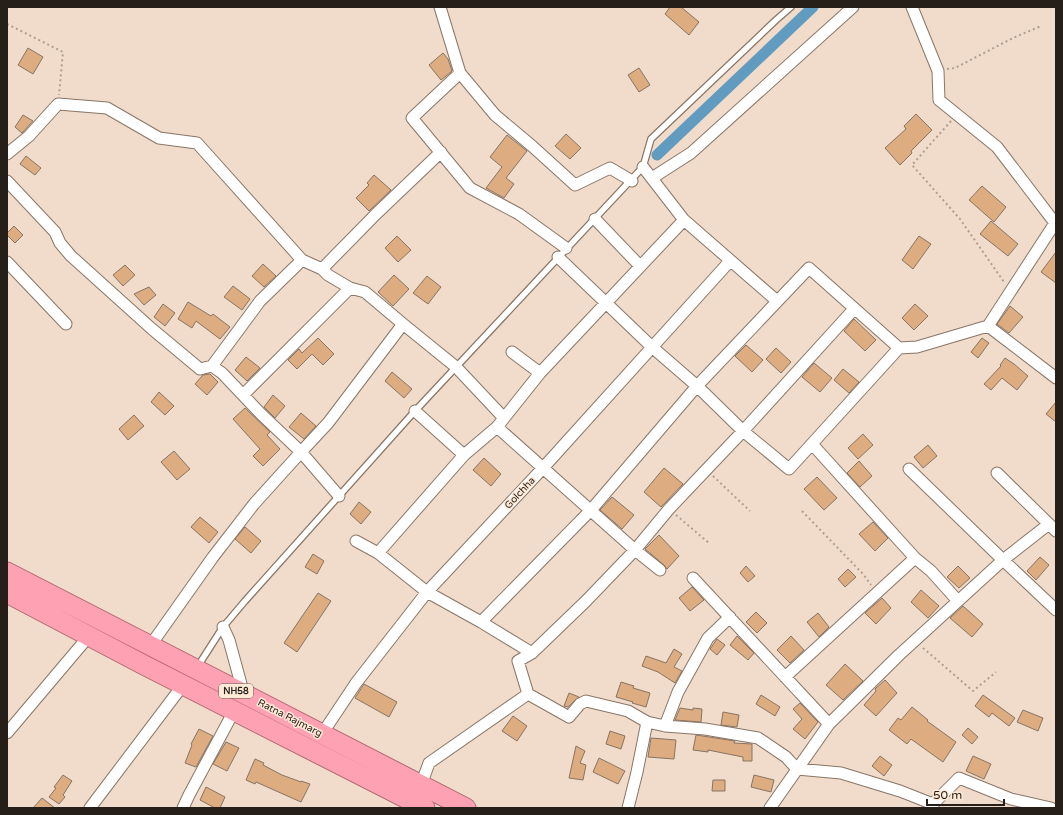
<svg xmlns="http://www.w3.org/2000/svg" width="1063" height="815" font-family="'Varela Round',sans-serif">
<style>
.lines{fill:none;stroke-linecap:round;stroke-linejoin:round}
.canal{stroke:#619cc0;stroke-width:11}
.building{fill:#ddac80;stroke:#877464}
.service-casing{stroke:#897666;stroke-width:8}
.minor-casing{stroke:#897666;stroke-width:13}
.trunk-casing{stroke:#b26570;stroke-width:21}
.path{stroke:#af9e90;stroke-width:2;stroke-dasharray:2 3;stroke-linecap:butt}
.service{stroke:#fff;stroke-width:5.5}
.minor{stroke:#fff;stroke-width:11}
.trunk{stroke:#fea2b3;stroke-width:19}
.labels{text-anchor:middle;dominant-baseline:central;stroke-width:3;stroke-linejoin:round;paint-order:stroke}
.shield{fill:#ffead8;stroke:#675b52;stroke-width:1}
.shield-label{font-size:9px;font-weight:bold;fill:#261e18}
.street-label{font-size:10px;fill:#261e18;stroke:#ffead8}
</style>
<rect width="100%" height="100%" fill="#f1dccb"/>
<g class="lines">
<path class="canal" d="M657,155L813,7"/>
</g>
<path class="building" d="M670,7H681L699,22L689,35L665,14Z
M28,48L43,57L33,74L18,65Z
M443,53L448,59L452,71L441,80L429,65Z
M639,68L650,85L639,92L628,75Z
M916,114L932,130L911,151L912,153L900,165L885,148L906,129L904,126Z
M23,115L33,121L22,133L15,127Z
M566,134L581,148L570,159L555,146Z
M507,135L527,151L506,178L514,184L504,198L486,188L502,167L490,157Z
M26,156L41,168L35,175L20,164Z
M374,175L391,190L369,211L356,198L369,185L367,183Z
M982,186L1006,207L994,222L969,200Z
M991,221L1018,244L1008,256L980,234Z
M14,226L23,235L15,243L7,235V233Z
M397,236L411,250L398,262L385,248Z
M919,236L931,244L913,269L902,260Z
M1056,252V283L1041,272Z
M263,264L276,276L264,287L252,276Z
M125,265L135,275L123,286L113,275Z
M394,275L409,289L393,306L378,292Z
M427,276L441,287L428,304L413,293Z
M233,286L250,299L242,310L224,297Z
M149,287L156,295L144,305L134,294Z
M188,302L211,316L213,314L230,327L220,339L196,321L192,328L178,319Z
M163,304L175,313L165,326L154,317Z
M915,304L928,316L914,330L902,318Z
M1010,306L1023,317L1009,333L997,324Z
M854,319L876,340L865,351L844,331Z
M318,338L334,354L323,365L312,354L297,369L288,360L299,349L302,353Z
M982,338L989,343L978,358L971,352Z
M746,345L763,360L752,372L735,356Z
M776,348L791,362L781,373L766,359Z
M246,357L260,368L247,381L235,370Z
M1005,358L1014,364L1028,376L1017,390L1002,378L991,390L984,384L1001,366L1000,365Z
M814,363L832,378L820,392L802,377Z
M843,369L859,382L849,393L834,380Z
M392,372L412,389L404,398L385,381Z
M210,374L218,382L207,395L195,384L203,375Z
M159,392L174,406L165,415L151,402Z
M273,395L285,406L275,418L264,407Z
M1056,402V422L1046,414Z
M245,408L270,432L267,435L280,449L263,466L253,456L260,449L233,419Z
M301,413L316,426L304,439L289,427Z
M134,415L144,426L128,440L119,429Z
M863,434L873,445L858,459L848,448Z
M928,445L937,456L923,468L914,457Z
M174,451L190,469L177,480L161,462Z
M484,458L501,474L491,486L473,470Z
M859,461L872,476L860,487L847,473Z
M664,468L683,484L661,507L644,492Z
M817,477L837,498L824,510L804,489Z
M612,497L634,515L622,529L600,510Z
M359,502L371,512L361,524L350,514Z
M200,517L218,532L209,543L191,527Z
M873,522L888,538L875,551L859,534Z
M245,527L261,541L251,553L235,539Z
M659,535L679,556L667,569L664,565L645,549Z
M313,554L324,561L317,574L305,567Z
M1040,557L1049,565L1036,580L1027,571Z
M746,566L755,576L748,582L740,573Z
M958,566L970,578L959,588L947,577Z
M848,569L856,577L845,587L838,579Z
M692,587L704,600L690,611L679,598Z
M921,590L939,606L928,618L911,602Z
M318,593L331,601L297,652L284,643Z
M882,598L891,608L876,624L865,613Z
M963,606L983,624L972,637L950,618Z
M756,612L767,623L757,633L746,622Z
M818,613L829,627L819,637L807,622Z
M737,636L754,653L748,660L730,645Z
M791,636L804,650L790,663L777,650Z
M717,639L725,645L717,655L710,649Z
M674,649L682,654L674,667L682,671L675,683L658,672L642,666L646,656L666,663Z
M845,664L863,681L843,700L826,685Z
M885,680L897,693L876,716L864,705L876,691L875,689Z
M621,682L634,686L633,688L650,693L646,707L632,703L633,702L616,697Z
M364,684L397,702L389,717L355,698Z
M569,693L579,697L568,707L564,706Z
M761,695L780,707L775,716L756,704Z
M983,695L1015,718L1009,726L992,713L989,717L975,706Z
M800,703L818,722L805,739L793,729L802,719L793,709Z
M912,707L928,720L927,721L956,742L943,762L911,739L907,744L889,730L898,718L901,720Z
M680,708L693,710V708L702,709L701,722L675,720Z
M1023,710L1043,718L1038,731L1017,722Z
M723,712L739,715L737,727L721,725Z
M513,716L527,726L517,741L502,731Z
M968,728L978,737L972,744L962,735Z
M199,729L213,736L196,767L185,763L192,745L191,744Z
M610,731L625,736L621,749L606,744Z
M696,735L735,741L734,743L752,744V761H743V757L708,750V752L693,750Z
M651,738L676,740L674,759L648,757Z
M226,742L239,748L227,771L213,764Z
M576,746L585,751L580,763L586,765L583,780L569,778Z
M880,756L892,765L884,776L872,766Z
M973,756L991,764L984,779L966,771Z
M599,758L625,771L618,784L593,772Z
M255,759L264,763L263,765L282,775L301,782V781L310,784L301,802L256,782L255,784L246,780Z
M63,775L72,781L63,795L65,797L59,804L49,797L56,788L54,787Z
M754,775L774,780L771,792L751,787Z
M713,780H725V791H712Z
M206,787L225,797L220,808H215L200,800Z
M42,798L55,808H33Z"/>
<g class="lines">
<g class="service-casing">
<path id="service" d="M198,666L223,627L245,601L415,411L643,167L651,139L776,20L791,7"/>
</g>
<g class="minor-casing">
<path id="minor" d="M440,7L460,73L495,115L532,146L575,185L610,168L632,181
M912,7L938,71L939,100L997,147L1055,223L988,326L1056,378
M460,73L412,118L470,188L519,214L566,248
M7,154L29,136L58,104L107,108L159,138L197,143L302,260
M652,178L691,153L853,7
M7,181L55,232L60,243L71,256L152,329L200,369L212,366L222,373L261,414L301,452L254,504L213,557L150,646
M595,219L640,266
M684,220L777,301
M558,257L652,347L697,386L743,431L854,309
M7,262L66,324
M322,269L376,214L441,152
M403,324L456,367L504,418
M899,348L917,347L988,326
M512,352L540,373
M212,366L260,301L302,260L322,269L328,275L350,288
M243,395L350,288L365,292L403,324L328,423L301,452L339,496
M415,411L464,455
M497,427L635,550L660,570
M812,444L915,558L931,571L958,601
M909,469L1003,560L1049,524
M997,473L1056,531
M356,541L378,553L427,592L481,622L532,653
M378,553L464,455L497,427L540,373L684,220L643,167
M693,578L829,724
M481,622L591,510L697,386L809,268L899,348L789,469L743,431L669,509L635,550L586,601L532,653L518,661L528,694L569,717L580,704L586,701L628,711L647,722
M223,627L229,640L244,695
M785,677L915,558
M665,726L678,692L708,638L730,617
M7,733L89,636
M322,734L356,683L427,592L543,468L730,261
M421,785L429,763L528,694
M90,808L183,685
M183,808L189,795L234,711
M628,808L637,772L647,722L665,726L705,729L758,738L786,757L797,769L841,773L900,791L933,804L959,778L1011,799L1051,808
M770,808L829,724L899,655L1003,560L1056,610"/>
</g>
<g class="trunk-casing">
<path id="trunk" d="M7,572L466,808
M7,593L144,665L425,808"/>
</g>
<path class="path" d="M7,24L63,52L59,95
M947,69L955,68L1013,38L1041,26
M951,121L912,165L960,219L1004,282
M713,476L750,511
M802,511L863,574L871,585
M676,515L709,543
M923,648L973,691L996,672"/>
<use href="#service" class="service"/>
<use href="#minor" class="minor"/>
<use href="#trunk" class="trunk"/>
</g>
<g class="labels">
<rect class="shield" x="219" y="684" width="34" height="14" rx="3"/>
<g class="shield-label">
<text x="236" y="691">NH58</text>
</g>
<g class="street-label">
<text transform="translate(520 493) rotate(-47)">Golchha</text>
<text transform="translate(290 718) rotate(27)">Ratna Rajmarg</text>
</g>
</g>
<rect width="1063" height="815" fill="none" stroke="#261e18" stroke-width="16"/>
<path d="M927 799v6h77v-6" fill="none" stroke="#261e18" stroke-width="2"/>
<text x="933" y="799" font-size="12" fill="#261e18" stroke="#ffead8" stroke-width="3" paint-order="stroke">50 m</text>
</svg>
